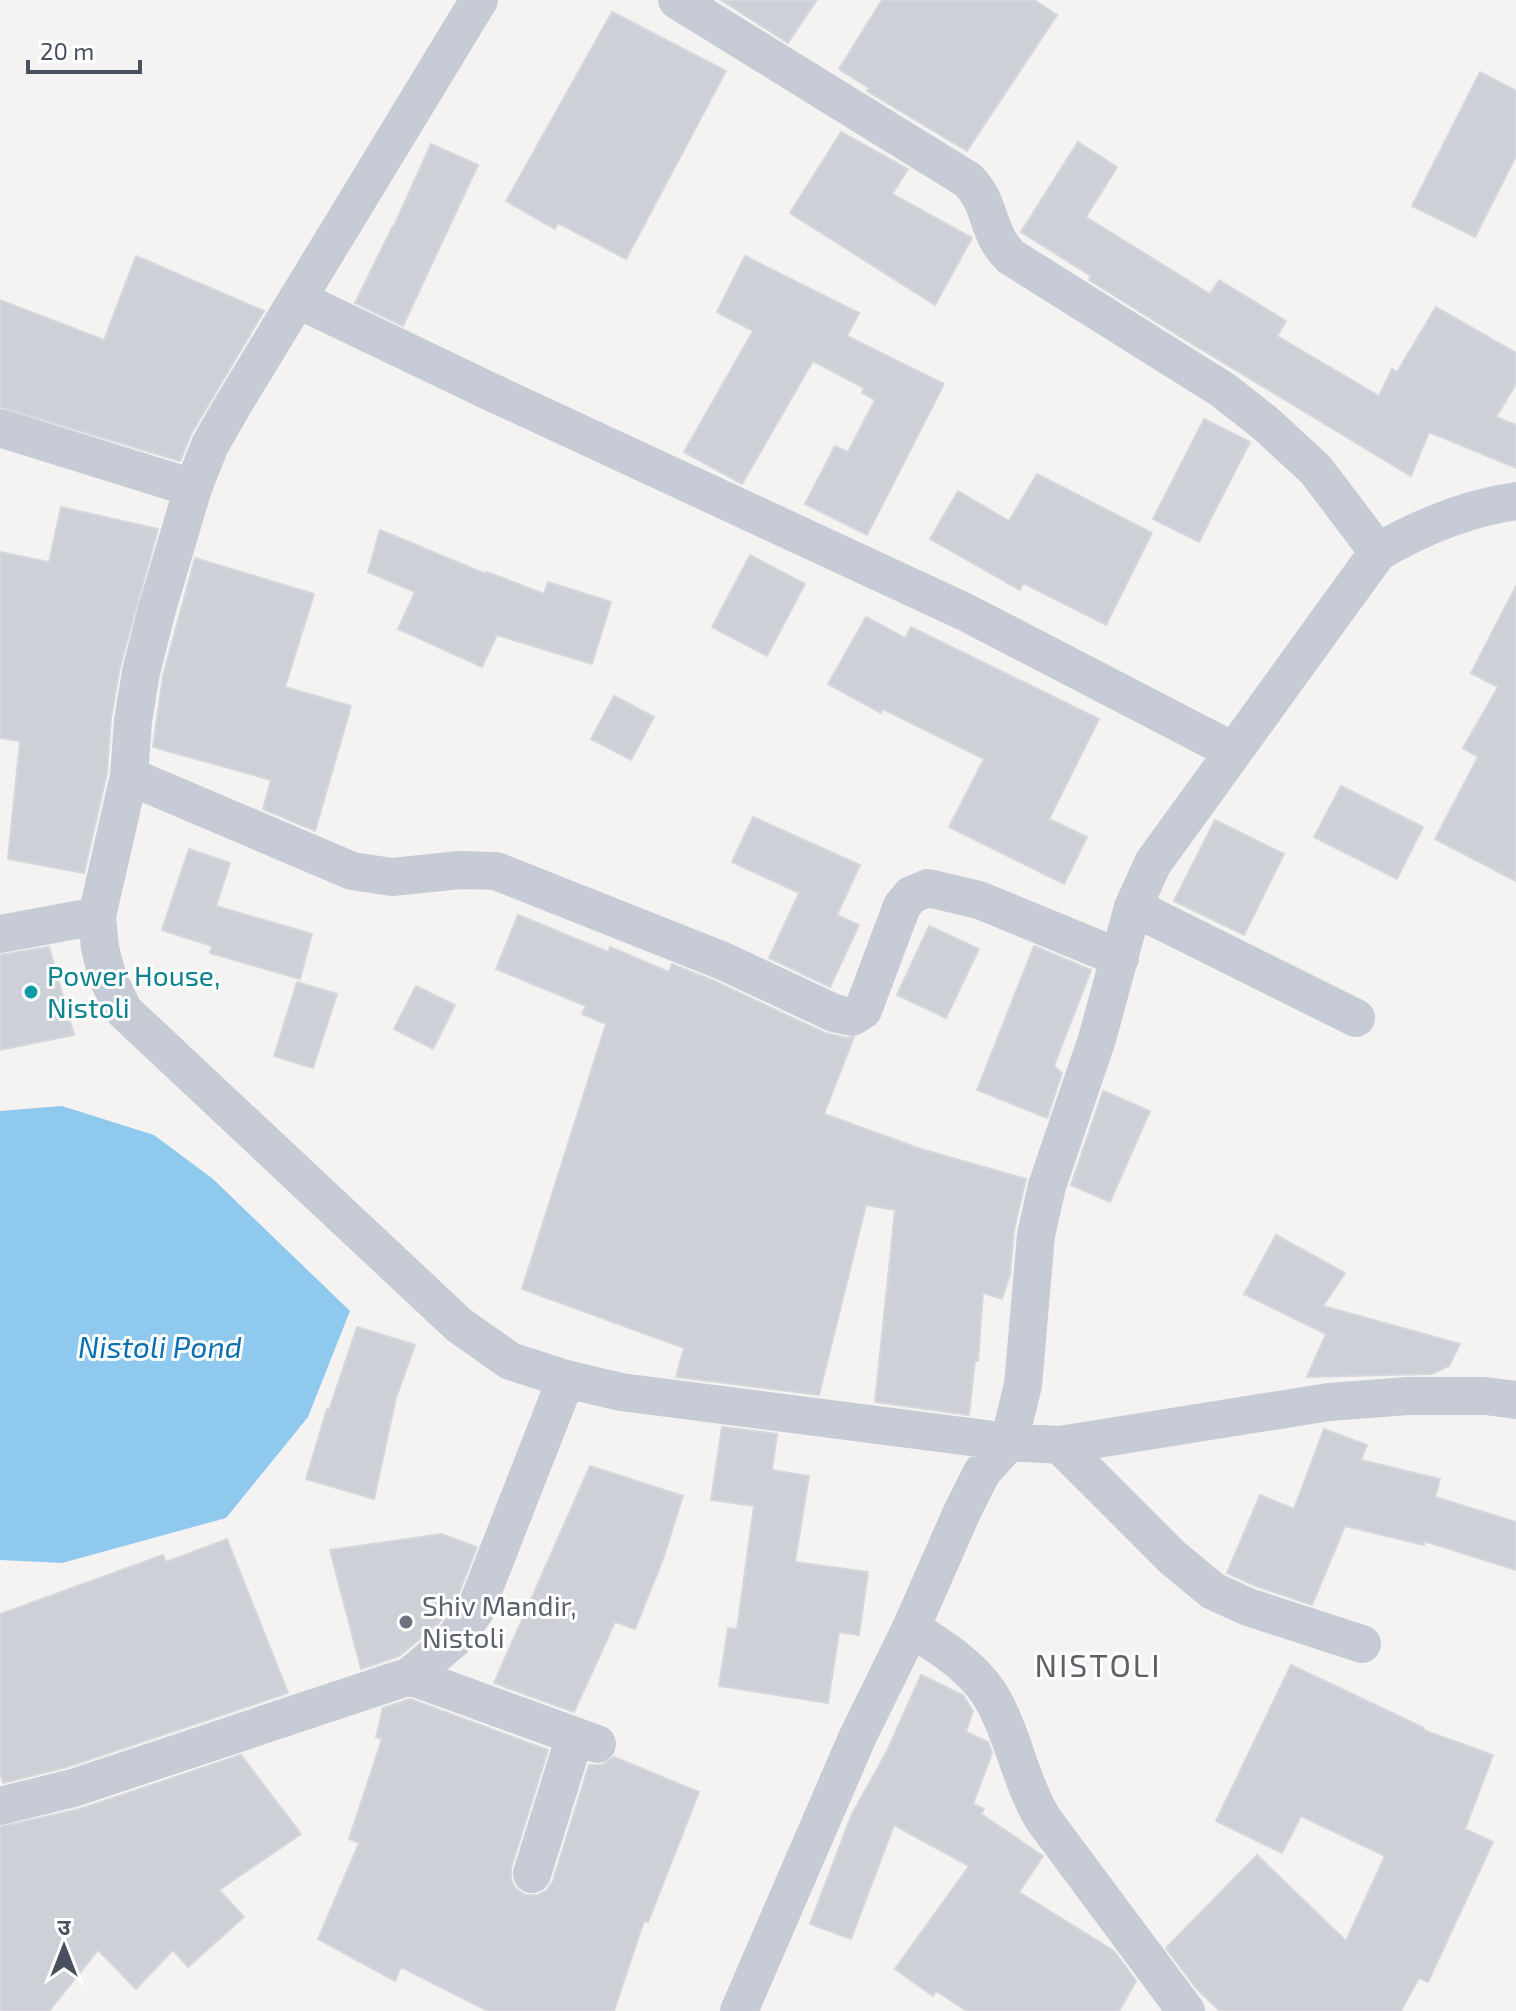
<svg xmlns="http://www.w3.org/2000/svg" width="1516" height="2011" font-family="'Exo 2','Noto Sans Devanagari',sans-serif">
<rect width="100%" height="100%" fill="#f4f3f2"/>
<path fill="#8fc9ee" d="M 62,1106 L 154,1135 L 213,1179 L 350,1311 L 308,1417 L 226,1518 L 62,1563 L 0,1560 L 0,1111 Z"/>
<path fill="#ced0d7" stroke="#d6d7dd" stroke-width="2" d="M 721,0 L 817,0 L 788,43 Z
M 882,0 L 1034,0 L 1057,15 L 967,151 L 867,91 L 869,88 L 839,69 Z
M 612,12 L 726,71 L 626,259 L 558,223 L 555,229 L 506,201 Z
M 1480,72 L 1516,91 L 1516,156 L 1475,237 L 1412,206 Z
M 841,132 L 908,169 L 892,194 L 972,238 L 935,305 L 790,213 Z
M 1078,142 L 1117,167 L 1086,217 L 1210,294 L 1219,280 L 1286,321 L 1277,336 L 1379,396 L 1392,369 L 1397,372 L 1436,307 L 1516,353 L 1516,384 L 1496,417 L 1516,425 L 1516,468 L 1429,432 L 1411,476 L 1166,328 L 1089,280 L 1091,276 L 1021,232 Z
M 431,144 L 478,165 L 403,326 L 355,303 L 393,226 L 394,226 Z
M 136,256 L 264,311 L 191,434 L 180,461 L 0,407 L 0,300 L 104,340 Z
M 745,256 L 859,313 L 847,336 L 944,384 L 867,535 L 805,504 L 835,446 L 848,452 L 875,400 L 862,393 L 864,388 L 813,361 L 742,484 L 684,452 L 753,331 L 717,312 Z
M 1204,419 L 1250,442 L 1199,542 L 1153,519 Z
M 1037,474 L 1152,533 L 1106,625 L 1023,583 L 1020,590 L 930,539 L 958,491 L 1009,521 Z
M 61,507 L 158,529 L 120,667 L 111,718 L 107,773 L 84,873 L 8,859 L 20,741 L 0,738 L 0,552 L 49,562 Z
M 380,530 L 486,574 L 487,572 L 544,594 L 548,582 L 611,602 L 592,664 L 497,635 L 482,667 L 398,629 L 415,592 L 368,572 Z
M 750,555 L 805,584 L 767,656 L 712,627 Z
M 195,558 L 314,594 L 285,687 L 351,706 L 315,831 L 263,809 L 271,780 L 153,747 L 163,676 Z
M 1516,586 L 1516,881 L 1435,839 L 1478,757 L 1463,748 L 1498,687 L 1471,673 Z
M 866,617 L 905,638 L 911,627 L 1099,719 L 1049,819 L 1087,837 L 1064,884 L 949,827 L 984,759 L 883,709 L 881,713 L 828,684 Z
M 614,696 L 654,717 L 631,760 L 591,739 Z
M 1341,786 L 1423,827 L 1397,879 L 1314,837 Z
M 753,817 L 860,865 L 837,915 L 859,925 L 830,987 L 769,958 L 799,893 L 732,862 Z
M 1215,820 L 1284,854 L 1244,935 L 1174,901 Z
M 189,849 L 230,863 L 216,906 L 312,934 L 300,979 L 210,953 L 212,946 L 162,930 Z
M 518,915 L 608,952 L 610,947 L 669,972 L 672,964 L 714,981 L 825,1033 L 847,1038 L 854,1037 L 824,1114 L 921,1149 L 1026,1179 L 1014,1230 L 1010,1275 L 1002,1299 L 983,1293 L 978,1361 L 975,1361 L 969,1415 L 875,1402 L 895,1210 L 866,1205 L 819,1395 L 676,1377 L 684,1348 L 522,1289 L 606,1024 L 582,1014 L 586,1006 L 496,969 Z
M 929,926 L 979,949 L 946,1018 L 897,995 Z
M 1034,946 L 1091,970 L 1054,1066 L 1062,1073 L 1047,1118 L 977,1090 Z
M 49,947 L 74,1035 L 0,1050 L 0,955 Z
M 297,982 L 337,994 L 313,1068 L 274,1056 Z
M 416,986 L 455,1005 L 433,1049 L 394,1029 Z
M 1103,1091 L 1150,1111 L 1110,1202 L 1071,1185 Z
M 1276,1235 L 1345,1273 L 1323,1306 L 1460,1344 L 1449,1366 L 1431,1374 L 1307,1377 L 1326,1334 L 1244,1294 Z
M 357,1327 L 415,1345 L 396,1398 L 374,1499 L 306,1479 L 327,1409 L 329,1410 Z
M 722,1427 L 777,1434 L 772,1470 L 809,1476 L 795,1562 L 868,1572 L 859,1635 L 839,1632 L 828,1703 L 719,1686 L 728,1628 L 737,1629 L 754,1506 L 711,1500 Z
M 1324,1429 L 1367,1445 L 1361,1460 L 1440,1479 L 1435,1497 L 1516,1522 L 1516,1570 L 1424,1541 L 1424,1545 L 1345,1526 L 1312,1605 L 1256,1586 L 1227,1573 L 1260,1495 L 1294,1509 Z
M 590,1466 L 683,1496 L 663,1559 L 635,1629 L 615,1622 L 574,1712 L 494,1683 Z
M 441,1534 L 477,1547 L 456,1600 L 438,1624 L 399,1656 L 361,1669 L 330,1550 Z
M 227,1539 L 288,1693 L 67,1767 L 3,1783 L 0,1773 L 0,1614 L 163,1555 L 166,1562 Z
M 1291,1665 L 1424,1728 L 1423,1730 L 1493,1755 L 1465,1829 L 1493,1842 L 1428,1982 L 1419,1978 L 1401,2011 L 1220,2011 L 1197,1989 L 1166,1948 L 1257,1855 L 1346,1941 L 1385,1856 L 1301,1816 L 1282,1853 L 1216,1821 Z
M 921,1675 L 963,1695 L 973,1711 L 966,1732 L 988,1742 L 992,1753 L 973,1804 L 984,1809 L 981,1814 L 1043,1856 L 1019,1892 L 1114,1951 L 1136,1981 L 1119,2011 L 967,2011 L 936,1991 L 933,1996 L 895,1969 L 969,1866 L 894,1825 L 851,1939 L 810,1924 L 852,1814 L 887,1751 Z
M 410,1699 L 548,1750 L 511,1868 L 511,1880 L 515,1888 L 525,1895 L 538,1895 L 546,1891 L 553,1881 L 589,1765 L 602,1765 L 614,1757 L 699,1792 L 648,1922 L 644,1921 L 614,2011 L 488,2011 L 401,1967 L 395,1981 L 318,1939 L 359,1843 L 349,1839 L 382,1739 L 376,1737 L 383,1708 Z
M 241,1755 L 301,1834 L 219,1890 L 244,1917 L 188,1967 L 173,1950 L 136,1989 L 98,1950 L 49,2011 L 0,2011 L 0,1827 L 80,1809 Z"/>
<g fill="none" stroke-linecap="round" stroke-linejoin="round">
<path stroke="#c6cbd6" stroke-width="38" d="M 479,0 L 233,405 L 210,445 L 193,488 L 157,609 L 141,672 L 133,721 L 129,776 L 97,916 L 100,948 L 108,979 L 124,1011 L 459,1325 L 510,1361 L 566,1379 L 621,1392 L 1009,1442 L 1060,1445 L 1329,1402 L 1408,1396 L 1485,1396 L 1516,1400
M 677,0 L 968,180 C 993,205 985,232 1011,257 L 1223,390 L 1265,423 L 1316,470 L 1378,552
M 297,299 L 491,392 L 965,612 L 1233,751
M 0,428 L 193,488
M 129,776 L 352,871 L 392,877 L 460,870 L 496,871 L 723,961 L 834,1013 L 852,1017 L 863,1010 L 902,906 L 911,895 L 928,888 L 979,900 L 1120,958
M 1133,907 L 1356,1018
M 0,934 L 97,916
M 1060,1445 L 1173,1558 L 1213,1591 L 1248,1607 L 1362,1644
M 911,1628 C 939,1646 969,1664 988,1692 C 1012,1728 1019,1779 1043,1819 L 1186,2011
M 410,1676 L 597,1744
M 0,1806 L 73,1788 L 410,1676 L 454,1639 L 475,1611 L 566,1379
M 532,1874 L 575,1736
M 739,2011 L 858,1736 L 911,1628 L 962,1512 L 982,1472 L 1009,1442 L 1023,1385 L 1036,1235 L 1047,1186 L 1097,1039 L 1133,907 L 1153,863 L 1378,552 C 1421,527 1467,508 1516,501"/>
</g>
<circle fill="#0f9aa8" stroke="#fff" stroke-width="3" cx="31" cy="992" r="8"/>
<circle fill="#6b7280" stroke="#fff" stroke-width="3" cx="406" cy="1622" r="8"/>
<g text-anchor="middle" stroke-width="6" stroke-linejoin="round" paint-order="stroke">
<g font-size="28" fill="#0d838f" stroke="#fff" text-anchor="start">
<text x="47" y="986">Power House,<tspan x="47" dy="32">Nistoli</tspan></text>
</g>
<g font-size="28" fill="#5b616d" stroke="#fff" text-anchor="start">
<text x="422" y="1616">Shiv Mandir,<tspan x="422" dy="32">Nistoli</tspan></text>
</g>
<g font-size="30" font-style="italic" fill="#0b70b2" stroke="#fff">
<text x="160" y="1358">Nistoli Pond</text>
</g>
<g font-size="32" letter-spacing="2" fill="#5e6167" stroke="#fff">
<text x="1098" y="1677">NISTOLI</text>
</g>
</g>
<g transform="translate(64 1947)" stroke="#ffffff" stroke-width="6" paint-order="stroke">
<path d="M0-6L14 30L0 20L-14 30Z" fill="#495160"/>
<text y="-12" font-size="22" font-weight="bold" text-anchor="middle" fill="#495160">उ</text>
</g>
<path d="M28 60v12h112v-12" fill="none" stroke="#495160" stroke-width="4"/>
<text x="40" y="60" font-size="24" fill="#495160" stroke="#ffffff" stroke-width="6" paint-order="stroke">20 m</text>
</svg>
